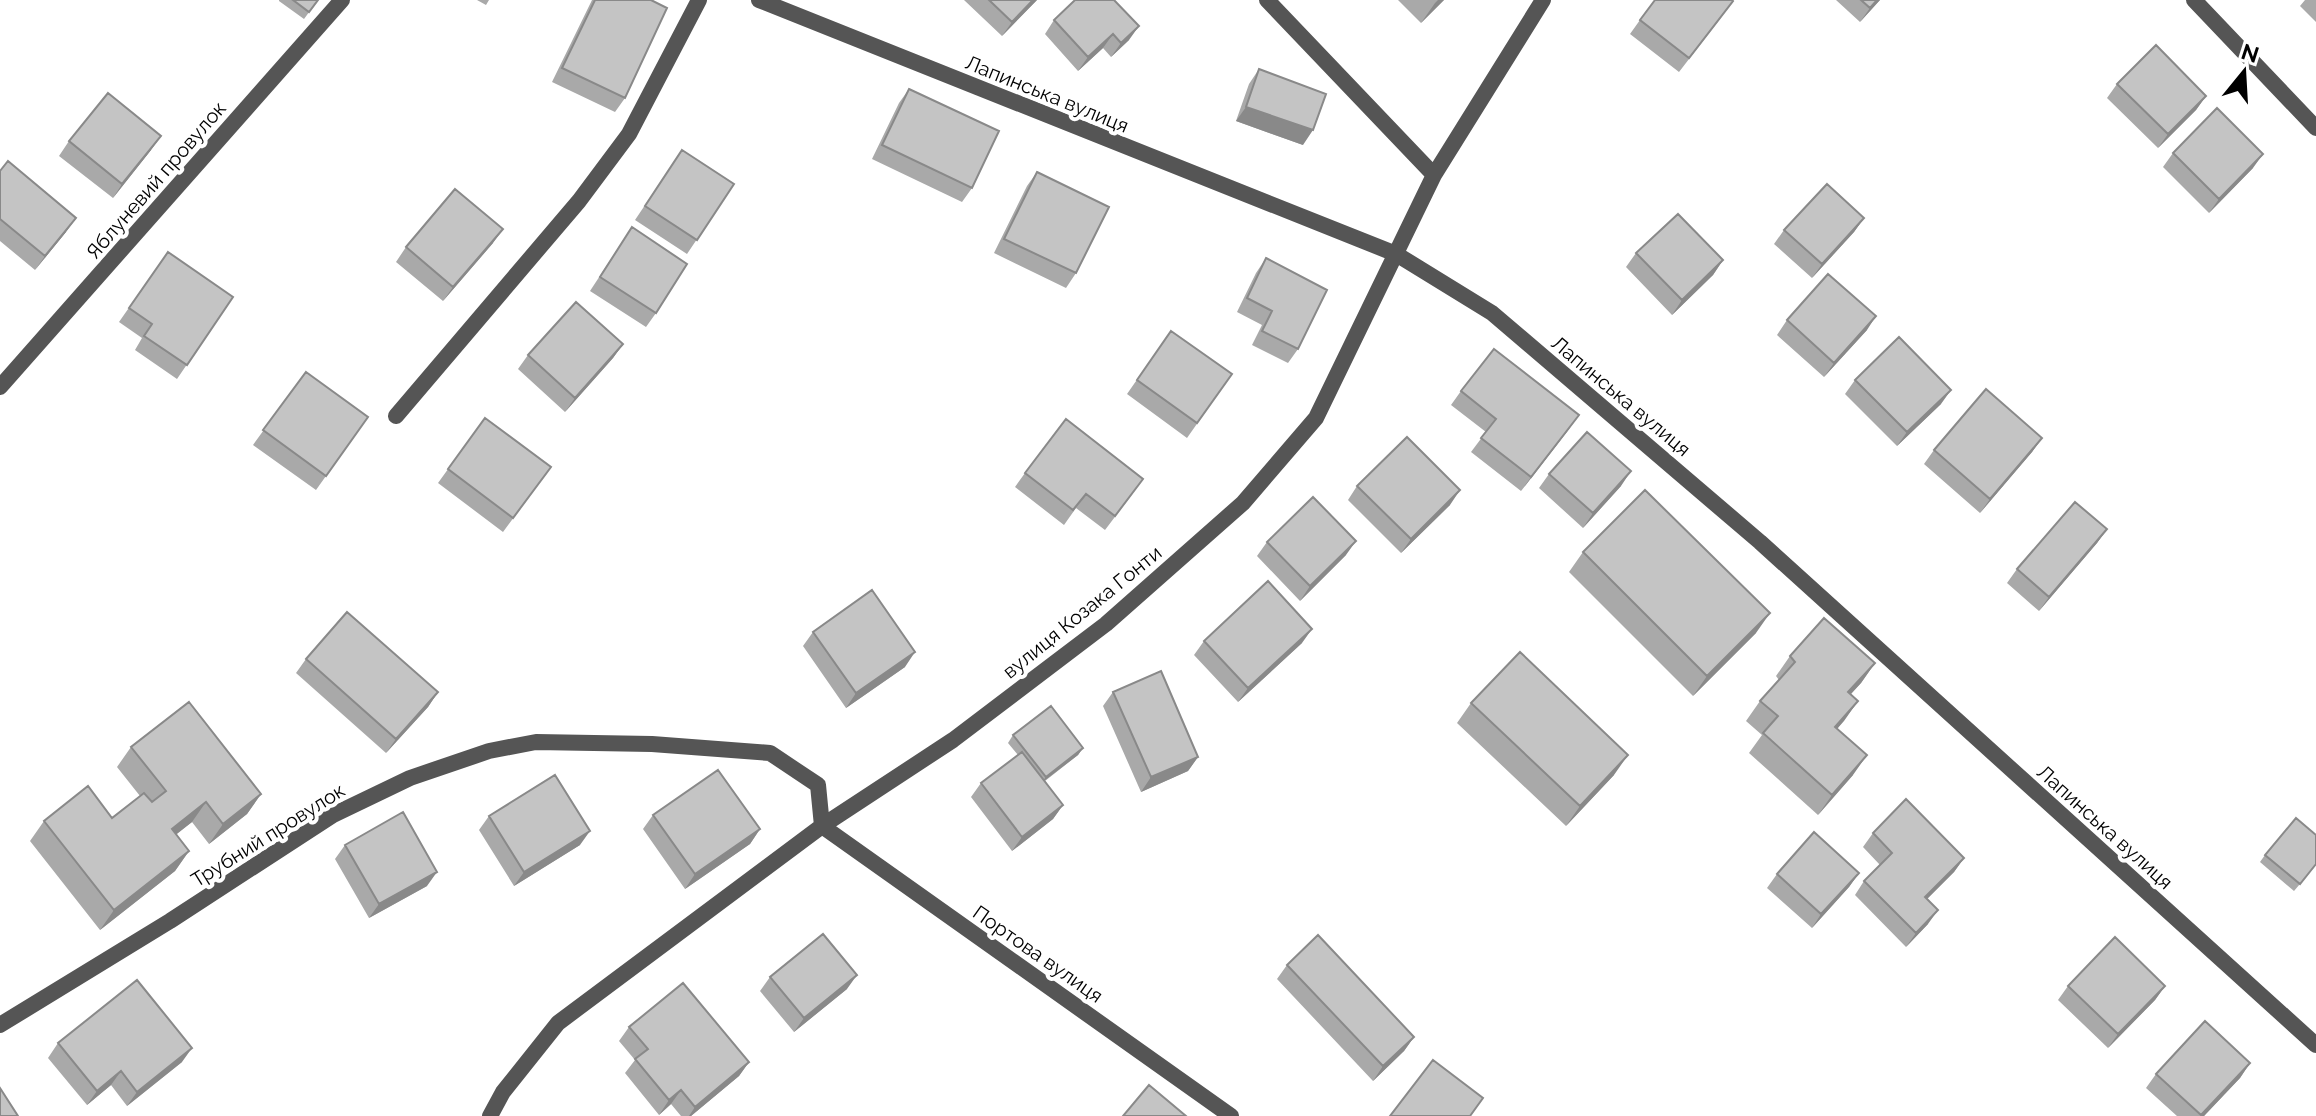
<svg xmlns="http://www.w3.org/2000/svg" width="2316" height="1116" font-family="Raleway,sans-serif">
<rect width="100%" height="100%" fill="#fff"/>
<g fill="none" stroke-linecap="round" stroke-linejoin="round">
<path stroke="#555" stroke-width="16" d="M 759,0 L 1396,254 L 1492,313 L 1760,542 L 2316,1045
M 1267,0 L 1434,175
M 2194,0 L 2316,128
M 0,387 L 342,0
M 396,416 L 579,201 L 629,134 L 699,0
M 0,1025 L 170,921 L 333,815 L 410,778 L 489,751 L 536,742 L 652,744 L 770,753 L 818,785 L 822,826 L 1231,1116
M 490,1116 L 503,1092 L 558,1023 L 822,826 L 953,740 L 1106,624 L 1243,503 L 1316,418 L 1434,175 L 1543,0"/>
</g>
<path fill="#a9a9a9" d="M 279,0 L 318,0 L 304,19 L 279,1 Z
M 477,0 L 489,0 L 486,5 Z
M 592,0 L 651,0 L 625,98 L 615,112 L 552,82 Z
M 964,0 L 1037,0 L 1002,36 Z
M 1075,0 L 1129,40 L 1111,57 L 1103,48 L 1078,71 L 1045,34 L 1054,20 Z
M 1398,0 L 1444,0 L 1421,23 Z
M 1836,0 L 1880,0 L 1860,22 Z
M 2305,0 L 2316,0 L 2316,22 L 2300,6 Z
M 1723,15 L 1679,72 L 1630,34 L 1640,20 Z
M 1259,69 L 1303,145 L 1236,121 L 1249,84 Z
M 2117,84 L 2206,96 L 2196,110 L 2158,148 L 2107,98 Z
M 909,89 L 972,188 L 962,202 L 872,159 L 899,103 Z
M 69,141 L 151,150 L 113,198 L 59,156 Z
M 682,150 L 734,184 L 687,254 L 635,220 Z
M 2173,153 L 2253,168 L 2209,213 L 2163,167 Z
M 0,171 L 66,232 L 35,270 L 0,241 Z
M 1037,172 L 1076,273 L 1066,288 L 994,253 L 1027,186 Z
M 1864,218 L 1854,232 L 1812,278 L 1774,244 L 1784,230 Z
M 632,227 L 656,313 L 646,327 L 590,291 Z
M 493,243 L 443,301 L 396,262 L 406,247 Z
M 168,252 L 233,297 L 177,379 L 135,350 L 142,338 L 119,322 Z
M 1636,253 L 1723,260 L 1713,275 L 1672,315 L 1626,267 Z
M 1266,258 L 1298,349 L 1288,363 L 1252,345 L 1262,325 L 1237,312 L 1256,273 Z
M 1787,320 L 1867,330 L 1824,377 L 1777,335 Z
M 1171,331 L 1232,374 L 1187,438 L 1127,394 Z
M 623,344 L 613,358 L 565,412 L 518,369 L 528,355 Z
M 306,372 L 368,417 L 316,490 L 253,445 Z
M 1855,380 L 1941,404 L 1897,446 L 1845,394 Z
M 1461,391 L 1569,429 L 1521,491 L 1471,452 L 1486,432 L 1451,405 Z
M 485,418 L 551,467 L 503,532 L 438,483 Z
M 2042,438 L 2032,452 L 1980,513 L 1924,464 L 1934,450 Z
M 1025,473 L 1133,493 L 1105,530 L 1076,508 L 1064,525 L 1015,487 Z
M 1549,474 L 1621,486 L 1583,528 L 1539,488 Z
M 1357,486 L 1450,505 L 1401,553 L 1348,500 Z
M 2107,529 L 2097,543 L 2039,611 L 2007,583 L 2017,569 Z
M 1267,542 L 1346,555 L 1300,601 L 1257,556 Z
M 1583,552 L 1756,633 L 1693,696 L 1569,572 Z
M 813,632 L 905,667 L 846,708 L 803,646 Z
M 1204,641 L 1302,643 L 1238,702 L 1194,655 Z
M 1790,656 L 1875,663 L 1861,683 L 1851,694 L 1858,701 L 1837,729 L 1853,775 L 1818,815 L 1749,753 L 1762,735 L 1746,721 L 1760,701 L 1779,680 L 1776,676 Z
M 306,659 L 438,692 L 428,707 L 386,753 L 296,673 Z
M 1113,692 L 1198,757 L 1188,771 L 1141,792 L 1103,706 Z
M 1471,703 L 1614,775 L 1566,826 L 1457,723 Z
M 1013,735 L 1083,748 L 1078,755 L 1045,781 L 1063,805 L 1053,819 L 1012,851 L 971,797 L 981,783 L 1018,755 L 1008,743 Z
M 131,747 L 261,794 L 247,814 L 209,844 L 192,822 L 176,834 L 189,851 L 175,871 L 100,930 L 30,841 L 44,821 L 112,818 L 140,796 L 117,767 Z
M 653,815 L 760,829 L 750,844 L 685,889 L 643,829 Z
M 489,816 L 580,845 L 514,886 L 479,830 Z
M 1873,833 L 1964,858 L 1954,872 L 1927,899 L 1928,924 L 1906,947 L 1855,895 L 1864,881 L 1880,865 L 1863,847 Z
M 345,845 L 427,886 L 369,918 L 335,859 Z
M 2265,855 L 2316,865 L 2294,891 L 2260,862 Z
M 1859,873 L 1849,887 L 1812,928 L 1767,888 L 1777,874 Z
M 1287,965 L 1414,1037 L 1404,1051 L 1373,1081 L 1277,979 Z
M 770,977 L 847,989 L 794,1032 L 760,991 Z
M 2068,986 L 2165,986 L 2155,1000 L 2108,1048 L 2058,1000 Z
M 629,1027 L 749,1062 L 739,1076 L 691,1116 L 681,1116 L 671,1104 L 659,1115 L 625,1073 L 635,1060 L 619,1041 Z
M 58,1043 L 182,1062 L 127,1106 L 111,1085 L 87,1105 L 48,1058 Z
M 2250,1063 L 2240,1078 L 2204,1116 L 2177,1116 L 2146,1088 L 2156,1074 Z"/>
<path fill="#898989" d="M 1033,0 L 1037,0 L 1002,36 L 1012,22 Z
M 1438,0 L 1444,0 L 1421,23 L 1435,3 Z
M 1877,0 L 1880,0 L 1860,22 L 1870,8 Z
M 1139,26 L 1129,40 L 1111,57 L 1121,43 Z
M 1113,34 L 1103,48 L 1078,71 L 1088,57 Z
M 2206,96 L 2196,110 L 2158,148 L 2168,134 Z
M 1246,107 L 1313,130 L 1303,145 L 1236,121 Z
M 161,136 L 151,150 L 113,198 L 122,184 Z
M 2263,154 L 2253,168 L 2209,213 L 2219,199 Z
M 76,218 L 66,232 L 35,270 L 45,256 Z
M 1864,218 L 1854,232 L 1812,278 L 1822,264 Z
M 503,229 L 493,243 L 443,301 L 453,287 Z
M 1723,260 L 1713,275 L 1672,315 L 1682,300 Z
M 1876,316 L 1867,330 L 1824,377 L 1834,363 Z
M 623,344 L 613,358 L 565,412 L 575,398 Z
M 1951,390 L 1941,404 L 1897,446 L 1907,432 Z
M 1579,415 L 1569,429 L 1521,491 L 1531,477 Z
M 2042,438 L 2032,452 L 1980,513 L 1990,499 Z
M 1631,471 L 1621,486 L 1583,528 L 1593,513 Z
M 1460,490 L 1450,505 L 1401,553 L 1411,539 Z
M 2107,529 L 2097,543 L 2039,611 L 2049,597 Z
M 1356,541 L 1346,555 L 1300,601 L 1310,586 Z
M 1770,613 L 1756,633 L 1693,696 L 1707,676 Z
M 1312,629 L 1302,643 L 1238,702 L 1248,688 Z
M 915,652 L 905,667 L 846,708 L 856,693 Z
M 1875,663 L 1861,683 L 1834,712 L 1848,692 Z
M 438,692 L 428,707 L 386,753 L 396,739 Z
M 1858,701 L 1844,721 L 1821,747 L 1835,727 Z
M 1083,748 L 1078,755 L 1040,784 L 1046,777 Z
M 1628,755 L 1614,775 L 1566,826 L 1580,806 Z
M 1867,755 L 1853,775 L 1818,815 L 1832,795 Z
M 1198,757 L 1188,771 L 1141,792 L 1151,777 Z
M 261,794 L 247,814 L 209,844 L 223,824 Z
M 206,802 L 192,822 L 158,849 L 172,829 Z
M 1063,805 L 1053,819 L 1012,851 L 1022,837 Z
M 760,829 L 750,844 L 685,889 L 695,874 Z
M 590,831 L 580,845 L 514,886 L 524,872 Z
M 189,851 L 175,871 L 100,930 L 114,910 Z
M 1964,858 L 1954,872 L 1915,911 L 1925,897 Z
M 437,872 L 427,886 L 369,918 L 379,904 Z
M 1859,873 L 1849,887 L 1812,928 L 1821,914 Z
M 1938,910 L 1928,924 L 1906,947 L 1916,933 Z
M 857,975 L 847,989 L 794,1032 L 804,1018 Z
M 2165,986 L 2155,1000 L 2108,1048 L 2118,1034 Z
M 1414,1037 L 1404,1051 L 1373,1081 L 1383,1066 Z
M 192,1048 L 182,1062 L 127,1106 L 137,1092 Z
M 749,1062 L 739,1076 L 691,1116 L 689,1116 L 695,1107 Z
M 2250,1063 L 2240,1078 L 2204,1116 L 2201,1116 Z
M 121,1071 L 111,1085 L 87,1105 L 97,1091 Z
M 681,1090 L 671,1104 L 659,1115 L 669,1100 Z"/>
<path fill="#c4c4c4" stroke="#898989" stroke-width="2" d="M 293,0 L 318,0 L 309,12 Z
M 595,0 L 651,0 L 667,8 L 625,98 L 562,68 Z
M 989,0 L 1033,0 L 1012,22 Z
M 1075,0 L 1114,0 L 1139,26 L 1121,43 L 1113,34 L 1088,57 L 1054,20 Z
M 1655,0 L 1732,0 L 1733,1 L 1689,58 L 1640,20 Z
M 1861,0 L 1877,0 L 1870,8 Z
M 2156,45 L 2206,96 L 2168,134 L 2117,84 Z
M 1259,69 L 1326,94 L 1313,130 L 1246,107 Z
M 909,89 L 999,131 L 972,188 L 882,145 Z
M 108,93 L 161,136 L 122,184 L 69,141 Z
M 2217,108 L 2263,154 L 2219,199 L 2173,153 Z
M 682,150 L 734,184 L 697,240 L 645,206 Z
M 8,161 L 76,218 L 45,256 L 0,219 L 0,171 Z
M 1037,172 L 1109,207 L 1076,273 L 1004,239 Z
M 1827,184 L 1864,218 L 1822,264 L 1784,230 Z
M 455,189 L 503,229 L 453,287 L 406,247 Z
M 1678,214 L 1723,260 L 1682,300 L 1636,253 Z
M 632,227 L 687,264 L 656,313 L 600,277 Z
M 168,252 L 233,297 L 187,365 L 144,336 L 152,324 L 129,308 Z
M 1266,258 L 1327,290 L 1298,349 L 1262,331 L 1272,311 L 1247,298 Z
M 1828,274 L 1876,316 L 1834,363 L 1787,320 Z
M 576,302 L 623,344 L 575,398 L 528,355 Z
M 1171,331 L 1232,374 L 1197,423 L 1137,380 Z
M 1899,337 L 1951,390 L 1907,432 L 1855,380 Z
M 1494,349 L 1579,415 L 1531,477 L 1481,438 L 1496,419 L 1461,391 Z
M 306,372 L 368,417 L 326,476 L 263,430 Z
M 1986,389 L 2042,438 L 1990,499 L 1934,450 Z
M 485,418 L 551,467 L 513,518 L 448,469 Z
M 1066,419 L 1143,479 L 1115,516 L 1086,494 L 1073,510 L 1025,473 Z
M 1587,432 L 1631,471 L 1593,513 L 1549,474 Z
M 1407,437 L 1460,490 L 1411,539 L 1357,486 Z
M 1645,490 L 1770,613 L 1707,676 L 1583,552 Z
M 1313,497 L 1356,541 L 1310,586 L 1267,542 Z
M 2075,502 L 2107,529 L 2049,597 L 2017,569 Z
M 1268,581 L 1312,629 L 1248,688 L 1204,641 Z
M 872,590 L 915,652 L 856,693 L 813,632 Z
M 347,612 L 438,692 L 396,739 L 306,659 Z
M 1824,618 L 1875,663 L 1848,692 L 1858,701 L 1835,727 L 1867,755 L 1832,795 L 1763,733 L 1778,716 L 1760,701 L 1795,662 L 1790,656 Z
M 1520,652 L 1628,755 L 1580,806 L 1471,703 Z
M 1161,671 L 1198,757 L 1151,777 L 1113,692 Z
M 189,702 L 261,794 L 223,824 L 206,802 L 172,829 L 189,851 L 114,910 L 44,821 L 88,786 L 112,818 L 144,793 L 152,802 L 166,791 L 131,747 Z
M 1051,706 L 1083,748 L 1046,777 L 1013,735 Z
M 1022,752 L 1063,805 L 1022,837 L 981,783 Z
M 718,770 L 760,829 L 695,874 L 653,815 Z
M 555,775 L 590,831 L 524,872 L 489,816 Z
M 1906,799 L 1964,858 L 1925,897 L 1938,910 L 1916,933 L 1864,881 L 1892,853 L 1873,833 Z
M 403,812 L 437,872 L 379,904 L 345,845 Z
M 2296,818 L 2316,835 L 2316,864 L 2300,884 L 2265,855 Z
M 1814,832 L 1859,873 L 1821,914 L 1777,874 Z
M 823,934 L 857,975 L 804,1018 L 770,977 Z
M 1318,935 L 1414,1037 L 1383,1066 L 1287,965 Z
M 2115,937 L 2165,986 L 2118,1034 L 2068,986 Z
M 137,980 L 192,1048 L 137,1092 L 121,1071 L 97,1091 L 58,1043 Z
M 683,983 L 749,1062 L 695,1107 L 681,1090 L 669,1100 L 635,1059 L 648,1049 L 629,1027 Z
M 2205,1021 L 2250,1063 L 2201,1115 L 2156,1074 Z
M 1433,1060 L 1483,1098 L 1470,1116 L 1390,1116 Z
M 1149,1085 L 1186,1116 L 1123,1116 Z
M 0,1088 L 18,1116 L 0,1116 Z"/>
<g text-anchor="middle" stroke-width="8" stroke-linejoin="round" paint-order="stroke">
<g font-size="20" fill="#000" stroke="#fff">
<text transform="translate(1047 94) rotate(22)" y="7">Лапинська вулиця</text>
<text transform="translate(156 180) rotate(-49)" y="7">Яблуневий провулок</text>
<text transform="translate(1621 396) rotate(40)" y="7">Лапинська вулиця</text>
<text transform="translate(1082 612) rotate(-39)" y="7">вулиця Козака Гонти</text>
<text transform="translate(2105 827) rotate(42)" y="7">Лапинська вулиця</text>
<text transform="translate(268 835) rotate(-32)" y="7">Трубний провулок</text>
<text transform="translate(1038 954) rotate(35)" y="7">Портова вулиця</text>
</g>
</g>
<g transform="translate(2244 72) rotate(18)" stroke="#ffffff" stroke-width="6" paint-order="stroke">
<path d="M0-6L14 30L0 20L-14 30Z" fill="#000000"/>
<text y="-12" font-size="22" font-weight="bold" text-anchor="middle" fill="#000000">N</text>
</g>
</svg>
